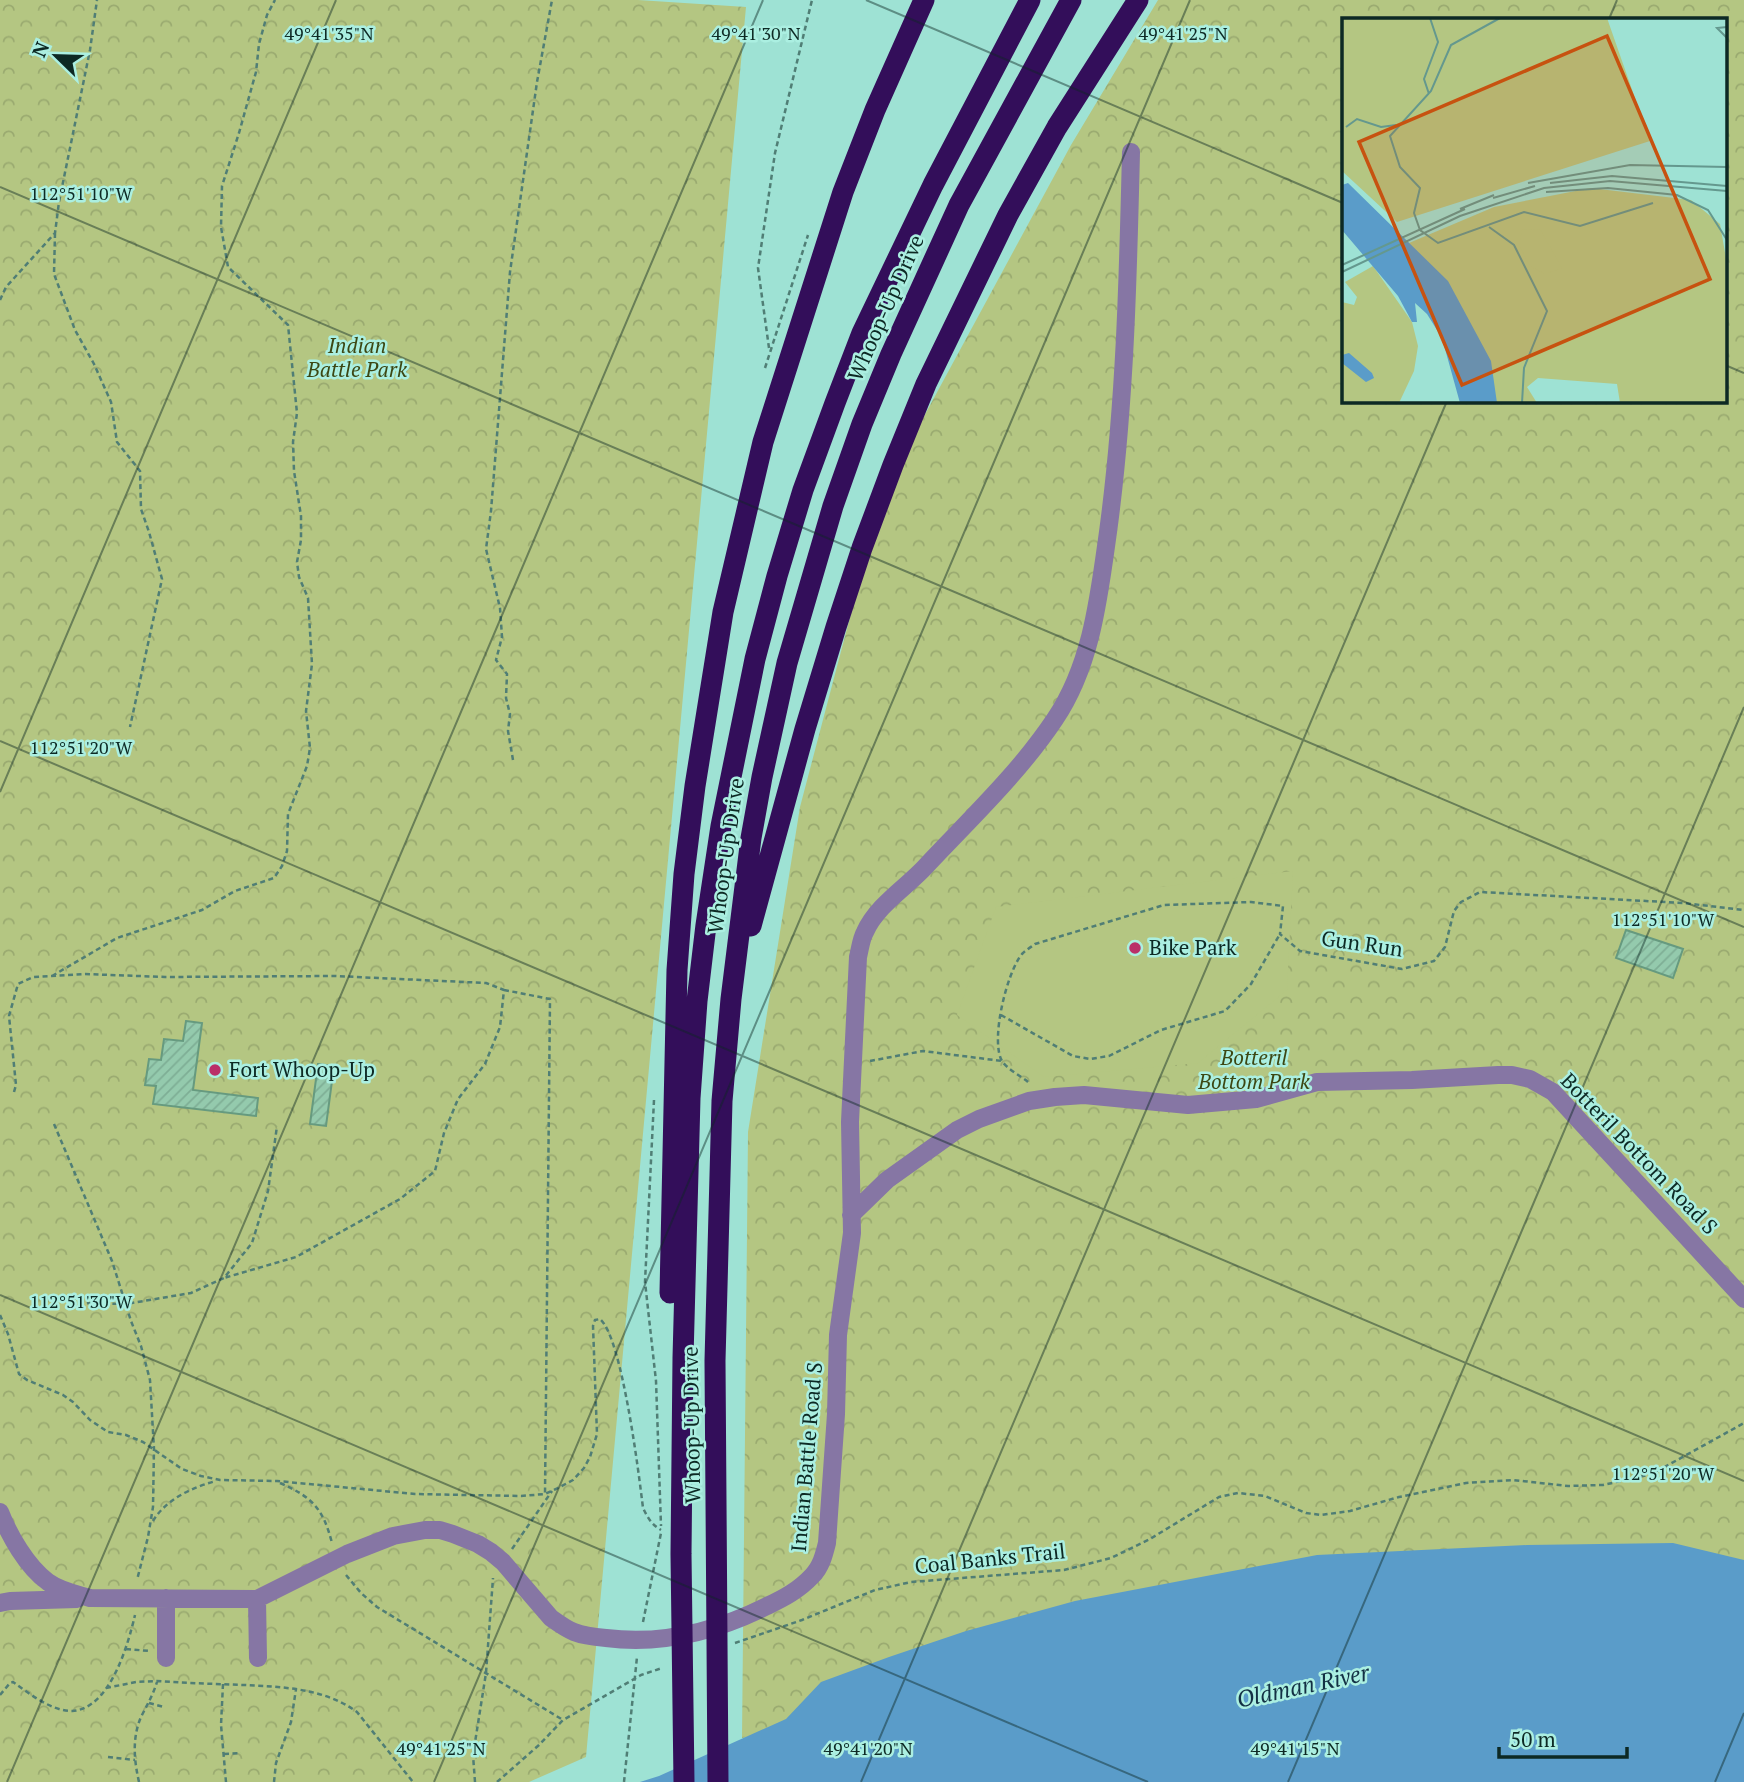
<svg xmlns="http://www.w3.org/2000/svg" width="1744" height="1782" font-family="'PT Serif',serif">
<defs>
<pattern id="forest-crowns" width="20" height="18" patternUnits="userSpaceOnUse" patternTransform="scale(1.75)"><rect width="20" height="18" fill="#b4c682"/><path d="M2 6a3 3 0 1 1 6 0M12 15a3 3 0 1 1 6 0" fill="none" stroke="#9aaa70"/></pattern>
<pattern id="building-hatch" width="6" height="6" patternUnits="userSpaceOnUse" patternTransform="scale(1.75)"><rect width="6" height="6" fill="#94caad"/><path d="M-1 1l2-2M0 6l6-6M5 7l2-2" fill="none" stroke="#7eae95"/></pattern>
</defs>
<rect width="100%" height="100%" fill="#9ee2d4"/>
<path fill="url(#forest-crowns)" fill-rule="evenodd" d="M 0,0 L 638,0 L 746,7 L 586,1757 L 529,1782 L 0,1782 Z
M 1158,0 L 1744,0 L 1744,1564 L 742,1738 L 748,1132 L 800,807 L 883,492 L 1071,145 ZM 1343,19 L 1725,19 L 1725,401 L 1343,401 Z"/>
<path fill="#b4c682" d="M 1293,871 L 1287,990 L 1198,1063 L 1044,1077 L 957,1015 L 996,907 Z"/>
<path fill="#5a9cc9" d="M 1673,1543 L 1744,1560 L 1744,1782 L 640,1782 L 659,1776 L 786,1719 L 821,1682 L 889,1657 L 966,1631 L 1075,1601 L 1317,1555 L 1527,1545 Z"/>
<path fill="url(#building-hatch)" stroke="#669a7f" stroke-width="2" d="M 1626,930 L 1683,949 L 1673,978 L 1616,958 Z
M 186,1021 L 202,1023 L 193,1090 L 258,1098 L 256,1116 L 153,1104 L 156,1086 L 145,1085 L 149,1059 L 161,1060 L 164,1039 L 183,1041 Z
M 318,1064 L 334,1066 L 326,1126 L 310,1124 Z"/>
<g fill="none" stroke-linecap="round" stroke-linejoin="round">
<path stroke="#507e75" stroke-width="2.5" stroke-dasharray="5 3.5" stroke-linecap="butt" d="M 55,233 L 54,274 L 75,330 L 94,364 L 111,402 L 117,442 L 140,471 L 141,509 L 149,532 L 162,579 L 130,727
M 0,300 L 6,287 L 55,233 L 59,202 L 90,50 L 97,0
M 769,348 L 758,268 L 775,153 L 812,0
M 765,368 L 808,235
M 513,760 L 508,731 L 510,714 L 506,698 L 507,674 L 496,660 L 502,637 L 500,608 L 486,549 L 491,511 L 510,272 L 537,82 L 552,0
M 52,976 L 117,938 L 202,910 L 235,891 L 274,878 L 282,866 L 287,851 L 288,814 L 307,766 L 310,748 L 306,711 L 312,664 L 308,598 L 299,577 L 297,562 L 301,540 L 301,516 L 294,471 L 293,442 L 297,413 L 288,325 L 228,267 L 221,227 L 222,186 L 239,133 L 256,72 L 259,44 L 267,15 L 275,0
M 504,990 L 550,999 L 545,1494
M 1001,1015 L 1073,1056 L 1090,1059 L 1109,1056 L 1161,1030 L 1225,1011 L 1251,984 L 1280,934
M 870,1061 L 923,1051 L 1002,1061
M 1028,1082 C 1021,1076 1007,1069 1002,1061 C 990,1040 1007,972 1022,954 C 1026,950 1031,947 1035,944 L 1164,905 L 1251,902 L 1283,906 L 1280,934 L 1300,951 L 1402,969 L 1434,961 L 1445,947 L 1454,911 L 1461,902 L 1480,892 L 1683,903 L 1744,910
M 14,1092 L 16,1085 L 9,1016 L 18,984 L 33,977 L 85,974 L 165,977 L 335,976 L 486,983 L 504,990 L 500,1027 L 485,1064 L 458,1099 L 444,1133 L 435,1171 L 400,1199 L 296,1257 L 224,1278
M 654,1100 L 645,1282 L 656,1381 L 661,1526
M 54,1124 L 112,1261 L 131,1321 L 141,1346 L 150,1380 L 154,1449 L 153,1507 L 148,1537 L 137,1580
M 70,1305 L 89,1303 L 126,1304 L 191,1293 L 224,1278 L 252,1243 L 268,1191 L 277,1126
M 0,1315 L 8,1334 L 19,1374 L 27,1380 L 63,1395 L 73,1402 L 90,1420 L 108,1432 L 126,1435 L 143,1442 L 182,1469 L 201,1476 L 220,1480 L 277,1481 L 415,1494 L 521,1496 L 545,1494 L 556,1489 L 573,1480 L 584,1468 L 590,1457 L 597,1434 L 593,1326 L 595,1320 L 600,1319 C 622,1337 639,1475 643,1508 C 648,1518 651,1524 661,1530
M 280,1483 C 312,1497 323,1508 332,1543
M 153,1521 C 166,1499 193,1487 216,1481
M 512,1549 L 552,1491
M 346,1575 L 361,1593 L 377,1607 L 563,1720
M 643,1622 L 661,1533
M 735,1643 L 802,1620 L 875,1590 L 911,1582 L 1064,1570 L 1111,1558 L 1150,1539 L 1219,1497 L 1238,1493 L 1265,1496 L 1306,1513 L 1321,1515 L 1350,1511 L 1399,1497 L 1466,1483 L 1513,1480 L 1568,1486 L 1603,1485 L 1652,1474 L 1744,1423
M 126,1649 L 150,1651
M 223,1684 L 221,1725 L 226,1782
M 106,1688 L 136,1682 L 157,1681 C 186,1683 215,1684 244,1685 C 283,1687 324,1688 357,1712 L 413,1782
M 0,1695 L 10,1683 L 13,1682 C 30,1694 51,1711 72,1711 C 110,1709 128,1645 135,1615
M 149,1703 L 164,1707
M 224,1754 L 241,1753
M 108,1757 L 135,1760
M 139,1782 C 134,1760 132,1738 141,1717 C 147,1705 153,1695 157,1682
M 274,1782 L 276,1763 L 291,1722 L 296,1689
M 475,1782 L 473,1755 L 486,1673 L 493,1578
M 497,1782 L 539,1745 L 563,1720 L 641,1675 L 662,1668
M 624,1782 L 637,1657"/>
<path stroke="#8676a4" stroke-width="18" d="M 851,1215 L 887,1180 L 957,1130 L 979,1119 L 1029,1101 L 1055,1097 L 1084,1095 L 1188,1105 L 1256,1099 L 1317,1082 L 1412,1080 L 1498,1075 L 1512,1075 L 1530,1079 L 1553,1092 L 1744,1299
M 0,1512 C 9,1535 27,1567 48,1582 C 60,1591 76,1594 90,1598 L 257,1599 L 347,1554 L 393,1536 L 425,1530 L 440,1530 L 453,1534 L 478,1544 L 491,1552 L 503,1562 L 551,1618 C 558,1623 566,1629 574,1632 C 584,1636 595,1637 606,1638 C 661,1645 717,1631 767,1606 C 784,1598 799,1590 812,1576 C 821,1567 824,1555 827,1543 L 836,1414 L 838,1335 L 852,1233 L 850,1122 L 858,957 C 860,949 861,939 865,932 C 877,905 907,887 926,866 C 970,819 1019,773 1055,719 C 1092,664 1099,596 1108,532 C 1125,406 1128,279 1131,152
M 166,1598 L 166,1658
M 257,1599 L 258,1658
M 0,1603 L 10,1601 L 77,1599"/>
<path stroke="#330e5a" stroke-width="21" d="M 751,926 L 805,729 L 836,627 L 862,548 L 893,465 L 926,384 L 1008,215 L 1057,127 L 1138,0
M 670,1293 L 677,970 L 684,874 L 695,786 L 723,612 L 763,442 L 843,192 L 875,110 L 924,0
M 684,1782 L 681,1554 L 683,1358 L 690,1098 L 697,1001 L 706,925 L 721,826 L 755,659 L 777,576 L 803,490 L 835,403 L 862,333 L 933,185 L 1030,0
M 718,1782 L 715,1361 L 722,1101 L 731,999 L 751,838 L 762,777 L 787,663 L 833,506 L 862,424 L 891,354 L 959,205 L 1071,0"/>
</g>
<path fill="none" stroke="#0d2924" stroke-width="2" stroke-opacity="0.45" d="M 866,0 L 1343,203M 1609,19 L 1617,0M 0,187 L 1744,927M 1725,365 L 1744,373M 0,741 L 1744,1481M 0,792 L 336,0M 0,1295 L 1148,1782M 7,1782 L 763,0M 434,1782 L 1190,0M 861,1782 L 1447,401M 1288,1782 L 1744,707M 1715,1782 L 1744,1713"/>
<g fill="#ba2f68" stroke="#abefe1" stroke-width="2.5">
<circle cx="1135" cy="948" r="7"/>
<circle cx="215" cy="1070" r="7"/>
</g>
<g text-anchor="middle" stroke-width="5" stroke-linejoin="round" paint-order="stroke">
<g font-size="21" fill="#0d2924" stroke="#abefe1">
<text transform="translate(886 308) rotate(-66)" y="7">Whoop-Up Drive</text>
<text transform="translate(726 856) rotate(-82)" y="7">Whoop-Up Drive</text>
<text transform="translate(1362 944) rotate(8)" y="7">Gun Run</text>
<text transform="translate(1639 1154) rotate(46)" y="7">Botteril Bottom Road S</text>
<text transform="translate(692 1425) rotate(-91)" y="7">Whoop-Up Drive</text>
<text transform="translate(807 1457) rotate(-85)" y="7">Indian Battle Road S</text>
<text transform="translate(990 1559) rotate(-6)" y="7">Coal Banks Trail</text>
</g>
<g font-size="21" font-style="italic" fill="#3c4713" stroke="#abefe1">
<text x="357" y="353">Indian<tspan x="357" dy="24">Battle Park</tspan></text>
<text x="1254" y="1065">Botteril<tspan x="1254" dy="24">Bottom Park</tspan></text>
</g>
<g font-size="21" fill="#0d2924" stroke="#abefe1" text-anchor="start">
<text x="1149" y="955">Bike Park</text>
<text x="229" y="1077">Fort Whoop-Up</text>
</g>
<g font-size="23" font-style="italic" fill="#133044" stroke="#abefe1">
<text transform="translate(1303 1686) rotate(-12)" y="8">Oldman River</text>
</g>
</g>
<g transform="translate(1342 18)">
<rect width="385" height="385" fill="#9ee2d4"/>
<path d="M 0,0 L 265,0 L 308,123 L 55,204 L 0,153 ZM 249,170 L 349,182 L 378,206 L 385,246 L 385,385 L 278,385 L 275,366 L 196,360 L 185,369 L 195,385 L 154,385 L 67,225 L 152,189 ZM 31,248 L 70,304 L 76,328 L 72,353 L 57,385 L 0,385 L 0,284 L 12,287 L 15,279 L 3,264 Z" fill="#b4c682"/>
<path d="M 198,211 L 220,250 L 203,256 L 188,248 L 177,227 L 180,212 Z" fill="#b4c682"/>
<path d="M 6,165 L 106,263 L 149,343 L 155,385 L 118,385 L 100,320 L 85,296 L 73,285 L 75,304 L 70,304 L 56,278 L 0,212 L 0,167 ZM 7,335 L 30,355 L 32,360 L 24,364 L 0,345 L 0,337 Z" fill="#5a9cc9"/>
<path fill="none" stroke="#64988e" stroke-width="2" d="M 158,0 L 109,27 L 89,73 L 48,118 L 58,149 L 78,170 L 72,195 L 78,212 L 96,225 L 182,194 L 238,208 L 311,185M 385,9 L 375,10 L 385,20M 87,76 L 82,61 L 96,24 L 88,0M 4,109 L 15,101 L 39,109 L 54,107M 186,165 L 288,147 L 385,149M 208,165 L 270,158 L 385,168M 204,174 L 266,170 L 335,177 L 366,192 L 385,222M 151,180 L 193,168M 118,191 L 152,177M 147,209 L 172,227 L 205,293 L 182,350 L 180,385M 0,247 L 123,191M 0,254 L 118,198 L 202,170 L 268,163 L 385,173"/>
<path fill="#c75210" fill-opacity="0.15" stroke="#c75210" stroke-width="3.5" d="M 265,18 L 368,261 L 120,367 L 17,124 Z"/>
<rect width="385" height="385" fill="none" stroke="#0d2924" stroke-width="3.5"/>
</g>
<g font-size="18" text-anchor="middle" fill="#0d2924" stroke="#abefe1" stroke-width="5" stroke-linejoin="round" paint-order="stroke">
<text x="329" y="40">49°41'35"N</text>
<text x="756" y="40">49°41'30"N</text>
<text x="1183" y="40">49°41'25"N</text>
<text x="81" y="200">112°51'10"W</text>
<text x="81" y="754">112°51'20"W</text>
<text x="1663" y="926">112°51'10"W</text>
<text x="81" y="1308">112°51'30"W</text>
<text x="1663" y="1480">112°51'20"W</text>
<text x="441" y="1755">49°41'25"N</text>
<text x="868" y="1755">49°41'20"N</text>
<text x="1295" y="1755">49°41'15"N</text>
</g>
<g transform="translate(56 56) rotate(293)" stroke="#abefe1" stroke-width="5" paint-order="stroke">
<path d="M0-5L12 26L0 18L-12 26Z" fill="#0d2924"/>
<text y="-10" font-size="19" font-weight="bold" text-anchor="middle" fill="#0d2924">N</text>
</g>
<path d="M1499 1747v10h128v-10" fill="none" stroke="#0d2924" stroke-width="3.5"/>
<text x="1510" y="1747" font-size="21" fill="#0d2924" stroke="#abefe1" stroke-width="5" paint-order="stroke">50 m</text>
</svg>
